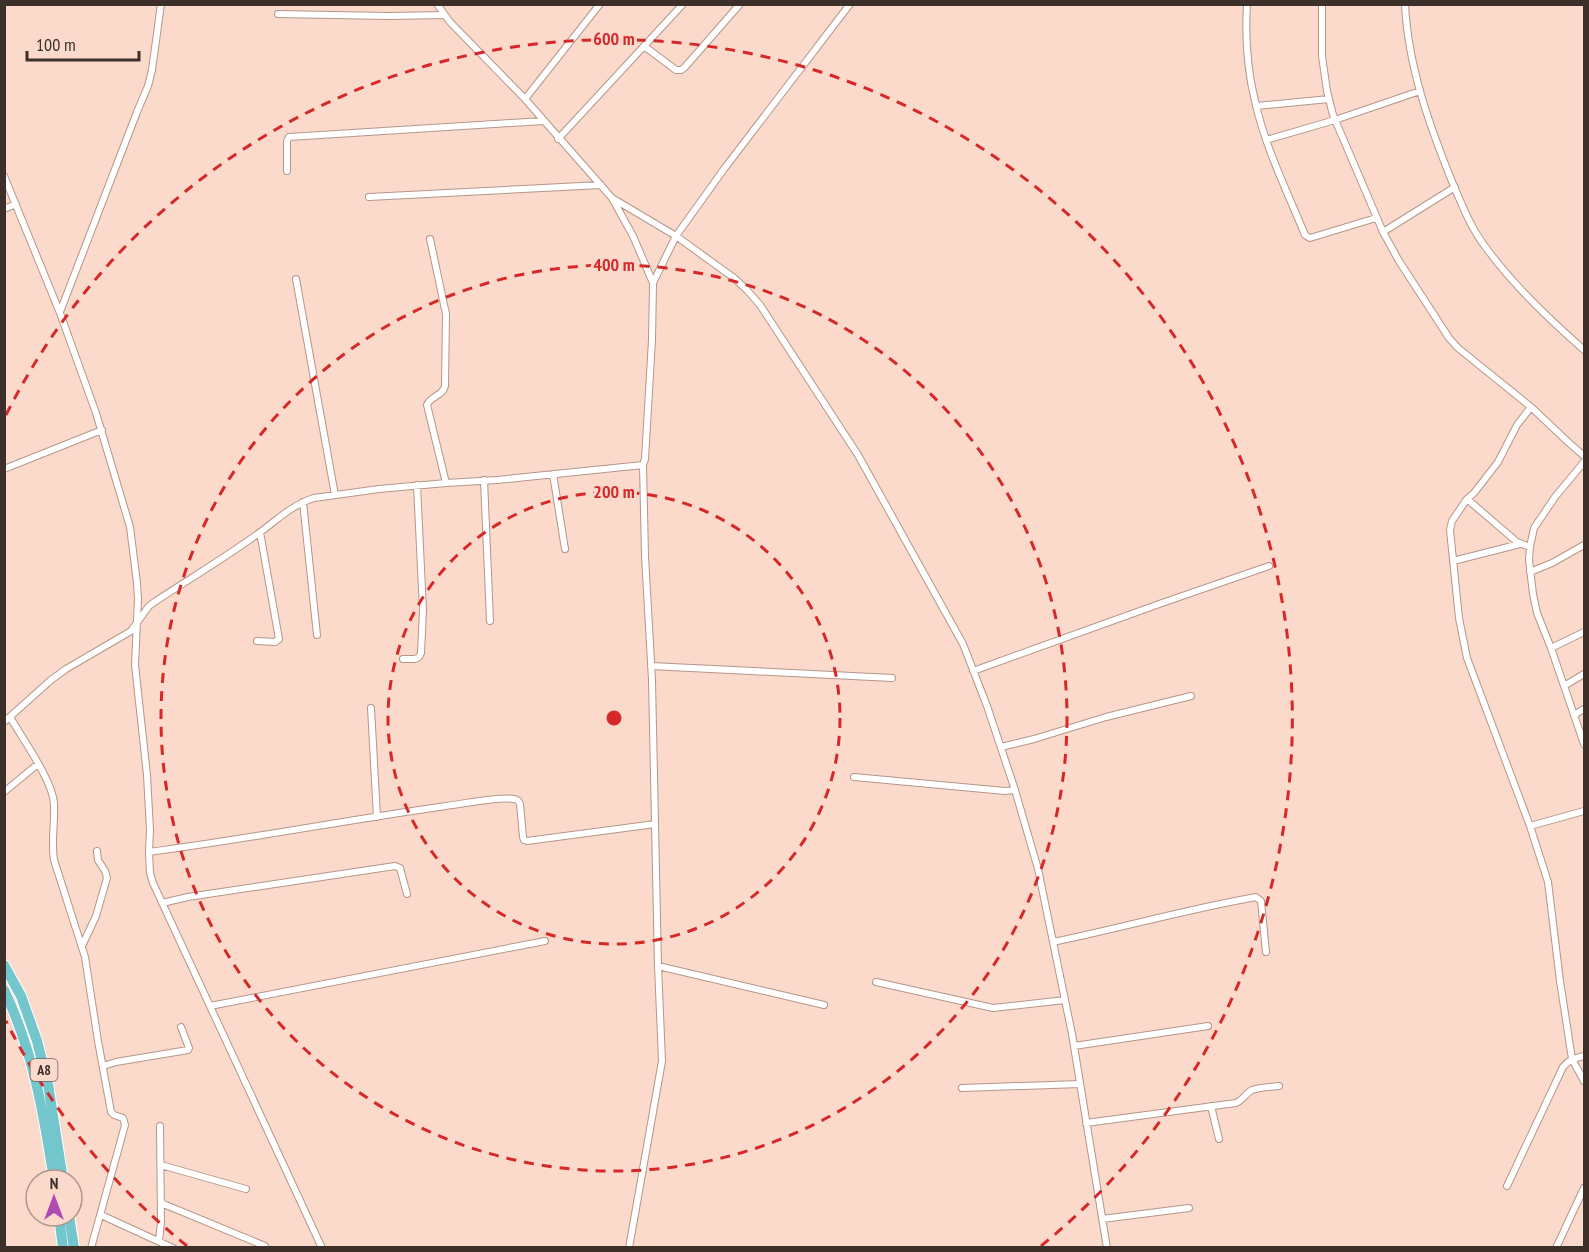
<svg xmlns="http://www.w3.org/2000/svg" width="1589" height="1252" font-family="'PT Sans Narrow',sans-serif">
<rect width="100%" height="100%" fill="#fbdacc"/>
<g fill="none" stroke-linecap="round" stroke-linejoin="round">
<g stroke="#b59689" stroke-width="8">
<path id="minor" d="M 437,4 L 450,22 L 525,99 L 612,198 L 676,236 L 734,278 L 747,290 L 760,305 L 858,455 L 963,644 L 987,706 L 1015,790 L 1038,869 L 1072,1034 L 1107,1248
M 1247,4 C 1245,37 1247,69 1255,101 C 1265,147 1287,191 1305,235 L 1310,238 L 1376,218
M 1322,4 L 1322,56 L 1327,91 L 1333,115 L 1383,232 L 1399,261 L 1449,338 L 1458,348 L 1531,407 L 1568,442 L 1584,456
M 1405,4 C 1408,67 1430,127 1453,184 C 1462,205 1470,226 1484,245 C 1512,284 1548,318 1584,350
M 278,14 L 389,16 L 444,15
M 644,46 L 676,70 L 681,70 L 685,67 L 740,4
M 525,99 L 600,4
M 1256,106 L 1329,99
M 558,139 L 683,4
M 1266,140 L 1335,120 L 1420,91
M 287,171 L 287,141 L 289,137 L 543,121
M 4,176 L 60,313 L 96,413 L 130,527 L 137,583 L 138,599 L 135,665 L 147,775 L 150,830 L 149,852 L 150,873 L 153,883 L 322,1248
M 369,197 L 601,185
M 612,198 L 633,236 L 653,283
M 4,209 L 16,204
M 1383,232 L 1455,187
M 430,239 L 446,314 L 445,386 C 443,396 430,396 427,405 L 446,483
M 296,279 L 335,495
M 60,312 L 137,112 L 148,86 L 152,70 L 161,4
M 1531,407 L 1517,425 L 1498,462 L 1474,493 L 1467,499 L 1452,521 L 1450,530 L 1451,540 L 1459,618 L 1467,658 L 1530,826 L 1548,882 L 1560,981 L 1572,1059 L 1584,1081
M 1584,462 L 1555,497 L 1534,528 L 1530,547 L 1529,560 L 1533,594 L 1537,613 L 1551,648 L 1584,744
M 4,469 L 102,430
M 553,474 L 565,549
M 484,480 L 490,621
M 1467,499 L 1517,542 L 1530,547
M 303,502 L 317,635
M 1453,561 L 1520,544
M 1530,572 L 1552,563 L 1584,545
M 257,641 L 275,642 L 279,639 L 260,532
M 1551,648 L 1584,632
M 403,659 L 415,659 L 419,657 L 421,653 L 423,610 L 417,485
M 651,666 L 892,678
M 973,671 L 1162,603 L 1269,566
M 1564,686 L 1584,674
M 371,708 L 377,817
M 1574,715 L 1584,709
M 10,717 C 22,738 53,781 54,804 C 55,823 51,841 54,860 L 85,957 L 98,1041 L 111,1112 L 114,1115 L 123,1118 L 125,1125 L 91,1248
M 4,722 L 51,680 L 66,669 L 131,631 L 149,606 L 156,601 C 188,580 221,560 252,538 C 272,525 290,505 314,498 L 379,489 L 446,483 L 497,480 L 643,465 L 645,459 L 652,340 L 653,283 L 676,236 L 724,169 L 850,4
M 1001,747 L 1034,739 L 1106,717 L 1191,696
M 854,777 L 1005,791 L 1015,790
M 4,792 L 38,764
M 1530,826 L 1584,811
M 149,852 C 248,839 347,820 446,806 C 463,804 499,796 514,799 C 519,800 518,801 520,804 L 523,837 L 524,840 L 527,841 L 655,824
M 162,903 L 188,897 L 395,866 L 400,868 L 407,894
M 1053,942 C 1121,928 1188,909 1256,897 L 1261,901 L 1266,952
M 82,946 L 96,916 L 107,878 L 105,871 L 98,860 L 97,851
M 658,966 L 824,1005
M 876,982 L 993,1008 L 1065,1000
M 210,1006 L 545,941
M 1074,1046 L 1208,1026
M 103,1066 L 116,1062 L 188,1050 L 189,1048 L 181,1027
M 962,1088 L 1080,1084
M 1211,1106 L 1219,1139
M 1086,1123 L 1236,1103 C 1243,1100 1246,1093 1252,1090 C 1260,1087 1271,1087 1279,1086
M 161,1165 L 246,1189
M 1507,1186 L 1563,1067 C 1569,1059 1576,1058 1584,1056
M 161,1203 L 265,1246
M 101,1215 L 173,1248
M 1102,1219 L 1189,1208
M 159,1241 L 161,1222 L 160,1126
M 629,1248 L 662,1061 L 658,966 L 652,680 L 645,556 L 643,465
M 1556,1248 L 1584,1188"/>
</g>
<g stroke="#fff" stroke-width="12">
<path id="trunk" d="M 4,965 L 21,996 L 37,1041 L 48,1084 L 63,1180
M 4,990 C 33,1050 44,1115 54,1180
M 59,1216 L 63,1248
M 69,1216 L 74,1248"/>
</g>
<use href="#minor" stroke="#fff" stroke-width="6"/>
<use href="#trunk" stroke="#72c6cc" stroke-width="10"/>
</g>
<g fill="none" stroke="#d62828" stroke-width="3" stroke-dasharray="10 8">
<circle cx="614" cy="718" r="226"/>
<circle cx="614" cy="718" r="453"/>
<path d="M187 1246A679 679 0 0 1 6 1021M6 415A679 679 0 1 1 1041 1246"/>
</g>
<g text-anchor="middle" stroke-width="6" stroke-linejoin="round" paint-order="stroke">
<rect fill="#fbdacc" stroke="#76635b" stroke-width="1.5" x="30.5" y="1059" width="27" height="22" rx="4.5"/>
<g font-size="14" font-weight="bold" fill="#3d302b">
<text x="44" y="1075">A8</text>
</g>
</g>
<circle cx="614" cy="718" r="9" fill="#d62828" stroke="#fbdacc" stroke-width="3"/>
<g font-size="18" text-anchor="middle" font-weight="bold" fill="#d62828" stroke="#fbdacc" stroke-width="6" stroke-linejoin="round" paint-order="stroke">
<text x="614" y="45">600 m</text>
<text x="614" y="271">400 m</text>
<text x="614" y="498">200 m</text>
</g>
<rect width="1589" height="1252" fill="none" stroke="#3d302b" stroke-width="12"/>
<g transform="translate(54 1198)"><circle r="28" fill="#fbdacc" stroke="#af968c" stroke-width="1.5"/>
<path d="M0-4.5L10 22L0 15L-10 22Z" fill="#ae4cb4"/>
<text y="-9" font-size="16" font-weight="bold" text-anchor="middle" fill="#3d302b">N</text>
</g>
<path d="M27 51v9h112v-9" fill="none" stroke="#3d302b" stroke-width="3"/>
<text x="36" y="51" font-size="18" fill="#3d302b" stroke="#fbdacc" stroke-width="4.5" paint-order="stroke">100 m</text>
</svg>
